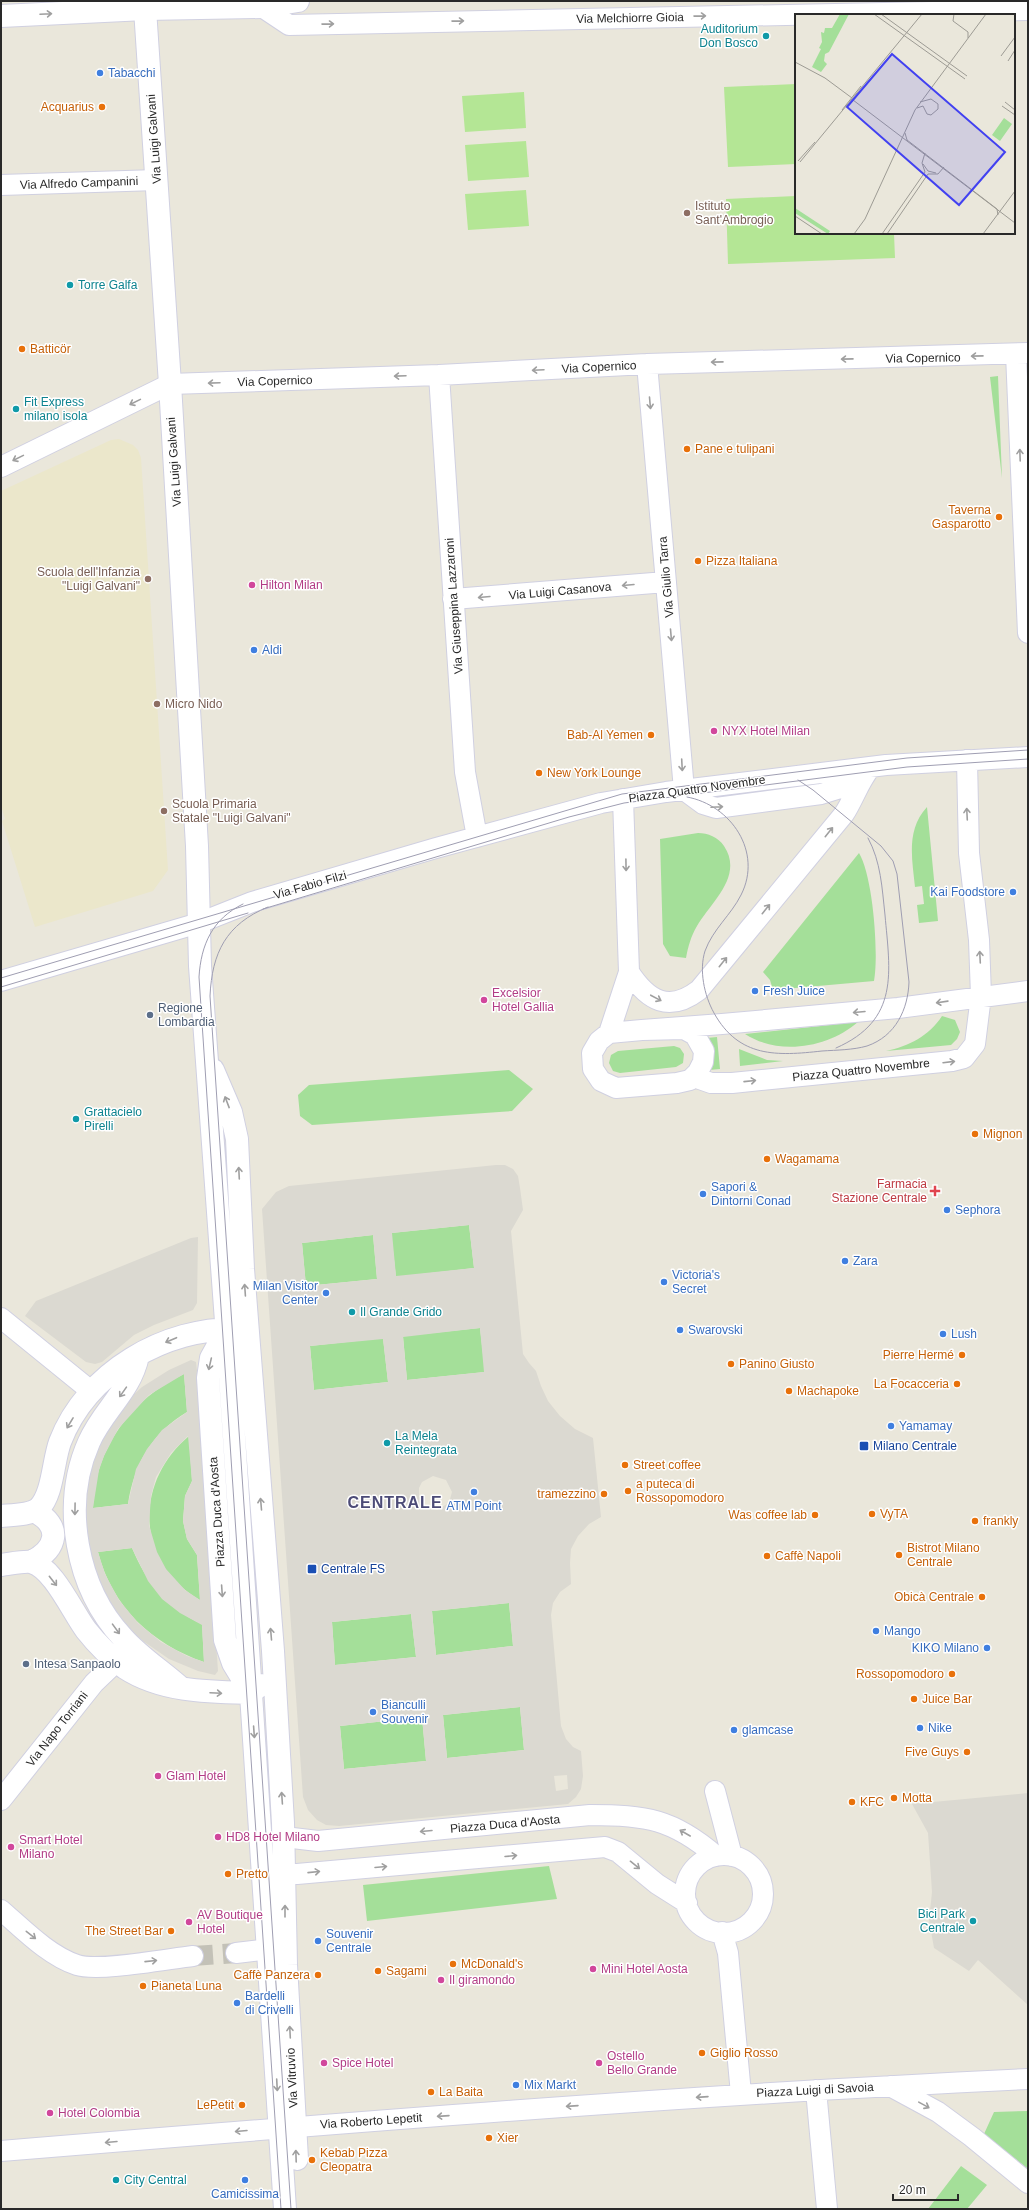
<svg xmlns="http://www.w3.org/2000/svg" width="1029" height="2210" font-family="Helvetica,sans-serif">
<rect width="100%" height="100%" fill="#eae7db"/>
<path fill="#ebe7cb" d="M 119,439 L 133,445 L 138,450 L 141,458 L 168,870 L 153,891 L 35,927 L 2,821 L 5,819 L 1,806 L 1,491 L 111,440 Z"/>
<path fill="#a4df99" d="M 998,376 L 1002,478 L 990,377 Z
M 927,807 L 938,921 L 919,923 L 917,905 L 924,904 L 922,886 L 915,887 C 912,858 906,830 927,807 Z
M 698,833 C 708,833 718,837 724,846 C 744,876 711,902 697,926 C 691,936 688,947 686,958 L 670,956 L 663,944 L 660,839 Z
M 859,853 C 873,876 879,954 874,981 L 773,990 L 770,980 L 763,972 Z
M 942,1016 L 955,1020 L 960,1032 L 957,1039 L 951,1045 L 886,1051 C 909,1046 929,1036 942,1016 Z
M 858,1022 C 828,1048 779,1056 745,1034 Z
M 717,1037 L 720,1069 L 709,1070 L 707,1038 Z
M 674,1046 L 680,1048 L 684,1054 L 683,1063 L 676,1067 L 620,1073 L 613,1071 L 609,1063 L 611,1055 L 618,1051 Z
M 739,1049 L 767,1060 L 783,1061 L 740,1066 Z
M 509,1070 L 533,1089 L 512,1111 L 312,1125 L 300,1116 L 298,1095 L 309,1085 Z
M 469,1225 L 474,1268 L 396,1277 L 391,1233 Z
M 373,1235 L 377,1279 L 306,1286 L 302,1243 Z
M 480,1328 L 485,1372 L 407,1380 L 403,1336 Z
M 383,1338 L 388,1382 L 314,1390 L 310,1346 Z
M 184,1374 L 187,1412 C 152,1433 134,1464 128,1504 L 93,1508 C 94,1449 132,1398 184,1374 Z
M 189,1436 L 192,1481 L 185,1496 L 183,1521 L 187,1539 L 197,1555 L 200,1600 C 135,1563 134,1482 189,1436 Z
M 132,1548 C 147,1583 166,1608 202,1624 L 204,1662 C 152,1644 112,1607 98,1552 Z
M 509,1603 L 513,1646 L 436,1655 L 432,1611 Z
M 411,1614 L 416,1657 L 335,1665 L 332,1622 Z
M 520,1707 L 524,1750 L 447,1758 L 443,1715 Z
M 422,1717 L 426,1761 L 344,1769 L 340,1726 Z
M 549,1866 L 557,1899 L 367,1921 L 363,1885 Z
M 1028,2111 L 1028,2169 L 984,2134 L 994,2112 Z
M 961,2166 L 987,2185 L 967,2209 L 928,2209 Z"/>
<path fill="#b4e695" d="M 796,84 L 796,164 L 728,167 L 724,87 Z
M 524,92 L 526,128 L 465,132 L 462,96 Z
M 526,141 L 529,177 L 468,181 L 465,145 Z
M 526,190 L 529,226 L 468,230 L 465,194 Z
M 796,196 L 796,233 L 894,233 L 895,258 L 728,264 L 726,199 Z"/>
<path fill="#dbd9d1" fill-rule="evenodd" d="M 496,1165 L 505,1165 L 513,1169 L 518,1176 L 520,1188 L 523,1210 L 511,1231 L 523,1354 L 529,1363 L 536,1371 L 541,1386 L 548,1401 L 560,1416 L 575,1429 L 593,1438 L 601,1517 L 589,1524 L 578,1536 L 571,1549 L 570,1563 L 571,1584 L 560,1592 L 553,1603 L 551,1615 L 561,1726 L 566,1739 L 573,1747 L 581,1751 L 583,1776 L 581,1789 L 576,1797 L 568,1804 L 339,1826 L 326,1825 L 317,1820 L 308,1810 L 303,1797 L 262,1209 L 276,1192 L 289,1186 ZM 469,1225 L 474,1268 L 396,1276 L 392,1233 ZM 373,1235 L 377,1279 L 306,1286 L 302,1243 ZM 480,1328 L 484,1372 L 407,1380 L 403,1337 ZM 383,1339 L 388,1382 L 314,1390 L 310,1346 ZM 433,1476 L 446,1480 L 452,1492 L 449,1503 L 437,1510 L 424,1506 L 419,1496 L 419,1488 L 422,1482 ZM 509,1603 L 513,1646 L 436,1655 L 432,1611 ZM 411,1614 L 416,1657 L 335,1665 L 332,1622 ZM 520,1707 L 524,1750 L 447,1758 L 443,1715 ZM 422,1717 L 426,1761 L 344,1769 L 340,1726 ZM 567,1775 L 568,1789 L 556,1791 L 554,1776 Z
M 198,1237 L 197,1303 L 193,1310 L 154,1325 L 134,1335 L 102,1362 L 95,1364 L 86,1362 L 25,1316 L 36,1301 L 191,1238 Z
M 191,1360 L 196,1362 L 198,1379 L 218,1671 L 215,1675 L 198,1671 L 169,1659 L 143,1641 L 131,1631 L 110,1606 L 86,1548 L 85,1483 L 101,1438 L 130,1398 L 142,1387 L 169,1370 ZM 184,1374 L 187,1412 L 162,1430 L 147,1449 L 136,1469 L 128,1504 L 93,1508 L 99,1470 L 104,1456 L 118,1429 L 149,1395 ZM 188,1436 L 192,1481 L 185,1496 L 183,1521 L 187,1539 L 197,1555 L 200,1600 L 185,1590 L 166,1569 L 157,1552 L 149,1525 L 151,1496 L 156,1477 L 171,1453 ZM 132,1548 L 148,1581 L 162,1599 L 180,1613 L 202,1625 L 204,1662 L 187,1656 L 161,1642 L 138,1623 L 119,1600 L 105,1574 L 98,1552 Z
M 1028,1793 L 1028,2005 L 978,1960 L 969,1971 L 934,1948 L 929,1920 L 932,1892 L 928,1833 L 912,1804 Z"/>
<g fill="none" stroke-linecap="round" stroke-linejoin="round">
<path stroke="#c3c1b7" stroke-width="20" stroke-dasharray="20 10" stroke-linecap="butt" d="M 193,1956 L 236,1953"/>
<g stroke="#d0d0e1" stroke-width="22">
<path id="minor" d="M 262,7 L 289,25 L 1028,10
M 1,185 L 157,180
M 1016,354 L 1028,633
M 647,364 L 684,790
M 439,375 L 465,772 L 477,837
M 1,467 L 170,384 L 439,375 L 647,364 L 1028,353
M 453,599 L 666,582
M 684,790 L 703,804 L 716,808 L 821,794 L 850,785 L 866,773
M 629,972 C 648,1001 669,1013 699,990 L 844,814 C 854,799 859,781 871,767
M 1,981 L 199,923 L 252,902 L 436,848 L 601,803 L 666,792 L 886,765 L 1028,757
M 642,1030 L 684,1029 L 695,1035 L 704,1051 L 703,1062 L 698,1072 L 690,1080 L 677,1083 L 616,1088 L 601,1081 L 593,1069 L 592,1053 L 599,1041 L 609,1033 L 642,1030 L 722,1024 L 898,1008 L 1028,991
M 609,1033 L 629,972 L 623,799
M 694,1077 L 711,1083 L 732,1083 L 952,1061 L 964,1058 L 975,1044 L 981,996 L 979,940 L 969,853 L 967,760
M 1,1318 L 91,1391
M 715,1791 L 732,1856
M 1,1800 L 94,1683 L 117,1661
M 284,1837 L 318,1841 L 590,1815 C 646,1815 673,1819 716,1856
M685 1894a39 39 0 1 1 78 0a39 39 0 1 1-78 0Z
M 270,1867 L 285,1874 L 297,1874 L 605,1847 L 618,1852 L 657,1884 L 687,1903
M 1,1910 C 23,1929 49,1956 77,1965 C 98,1972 167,1959 193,1956
M 722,1932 L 728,1953 L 741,2094
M 236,1953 L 269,1949
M 890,2086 L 938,2112 L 972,2137 L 1028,2183
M 816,2090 L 827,2209
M 1,2151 C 343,2123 685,2095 1028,2079"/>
</g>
<g stroke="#d0d0e1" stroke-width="24">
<path id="tertiary" d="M 145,9 L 170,384 L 197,846 L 200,966 L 230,1376 L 285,2209
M 213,1070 L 231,1112 L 237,1139 L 243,1269 L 273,1651 L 283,1823 L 286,1965 L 297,2159
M 227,1329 L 211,1358 L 208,1378 L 225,1640 L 233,1663 L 250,1691
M 138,1356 C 130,1392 103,1410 89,1442 C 61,1505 76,1588 123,1638 C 140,1657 162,1671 181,1688
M 1,1516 C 12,1515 31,1515 39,1508 C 53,1494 53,1461 60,1442 C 87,1372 165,1327 239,1329
M 31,1562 C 57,1549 63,1526 34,1511
M 1,1565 C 10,1564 23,1561 31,1562 C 53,1567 73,1613 86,1630 C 97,1644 110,1657 125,1668 C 162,1692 209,1692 251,1693 L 260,1685"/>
</g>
<g stroke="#d0d0e1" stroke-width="24">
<path id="secondary" d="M 1,16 L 145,9 L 262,7 L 298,1"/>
</g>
<use href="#minor" stroke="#fff" stroke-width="20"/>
<use href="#tertiary" stroke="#fff" stroke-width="22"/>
<use href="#secondary" stroke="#fff" stroke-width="22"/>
<path stroke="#9f9eb2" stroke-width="1" d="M 687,797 C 731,805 763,852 741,895 C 731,915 713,929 705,951 C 699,970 704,995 714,1013 C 739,1058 777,1056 822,1051 C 837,1050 853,1050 867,1046 C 896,1036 908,1009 909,982 L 897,874 L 893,861 L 881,846 L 813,790 L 798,780
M 243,904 C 212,919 201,945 199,977 L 281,2209
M 268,907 C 226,924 212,953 210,996 L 291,2209
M 263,909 L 569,817 L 624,803 L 907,767 L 1028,759
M 1,978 L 622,794 L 907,758 L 1028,750
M 1,987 L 248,913
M 836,1048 C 900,1020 890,972 885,915 C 882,888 881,862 868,838"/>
</g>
<defs><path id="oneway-shaft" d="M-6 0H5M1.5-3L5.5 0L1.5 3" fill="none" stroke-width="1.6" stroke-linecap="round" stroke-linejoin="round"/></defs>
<g stroke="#9f9f9f">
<use href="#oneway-shaft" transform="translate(46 14) rotate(-3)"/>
<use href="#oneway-shaft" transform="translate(700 16) rotate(-1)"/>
<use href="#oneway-shaft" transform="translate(458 21) rotate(-1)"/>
<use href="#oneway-shaft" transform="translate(328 24) rotate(-1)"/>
<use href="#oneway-shaft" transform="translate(977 356) rotate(179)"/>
<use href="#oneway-shaft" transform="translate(847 359) rotate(179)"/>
<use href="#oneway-shaft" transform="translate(717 362) rotate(179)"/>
<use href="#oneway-shaft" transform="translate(538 370) rotate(177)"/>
<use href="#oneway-shaft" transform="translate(400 376) rotate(178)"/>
<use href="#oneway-shaft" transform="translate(214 383) rotate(178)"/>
<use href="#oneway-shaft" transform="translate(135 402) rotate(154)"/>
<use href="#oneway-shaft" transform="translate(650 403) rotate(85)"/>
<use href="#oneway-shaft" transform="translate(1020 455) rotate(-92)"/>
<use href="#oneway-shaft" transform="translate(18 458) rotate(154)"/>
<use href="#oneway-shaft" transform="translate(628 585) rotate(175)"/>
<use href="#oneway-shaft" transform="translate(484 597) rotate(175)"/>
<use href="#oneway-shaft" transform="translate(671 635) rotate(85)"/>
<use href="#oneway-shaft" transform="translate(682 765) rotate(87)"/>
<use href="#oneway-shaft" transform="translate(717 807) rotate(-3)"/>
<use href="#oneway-shaft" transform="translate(967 814) rotate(-93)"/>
<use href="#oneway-shaft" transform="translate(829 832) rotate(-51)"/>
<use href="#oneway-shaft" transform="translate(626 865) rotate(89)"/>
<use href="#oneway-shaft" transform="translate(766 909) rotate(-51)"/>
<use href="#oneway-shaft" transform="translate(980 957) rotate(-93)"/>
<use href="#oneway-shaft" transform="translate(723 962) rotate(-51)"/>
<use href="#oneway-shaft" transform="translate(656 998) rotate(28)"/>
<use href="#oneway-shaft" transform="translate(942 1002) rotate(172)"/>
<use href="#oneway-shaft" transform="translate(859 1012) rotate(175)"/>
<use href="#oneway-shaft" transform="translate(949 1062) rotate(-7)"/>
<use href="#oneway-shaft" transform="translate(750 1081) rotate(-6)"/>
<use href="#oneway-shaft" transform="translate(227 1102) rotate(-111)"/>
<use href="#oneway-shaft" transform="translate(239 1173) rotate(-93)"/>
<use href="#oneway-shaft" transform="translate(245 1290) rotate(-94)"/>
<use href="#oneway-shaft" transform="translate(171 1340) rotate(157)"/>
<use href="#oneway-shaft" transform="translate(210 1364) rotate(103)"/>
<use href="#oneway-shaft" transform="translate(123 1392) rotate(125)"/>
<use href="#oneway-shaft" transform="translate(70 1423) rotate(121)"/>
<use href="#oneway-shaft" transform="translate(261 1504) rotate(-95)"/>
<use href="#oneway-shaft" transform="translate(75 1509) rotate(91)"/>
<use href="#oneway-shaft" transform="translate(53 1581) rotate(52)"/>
<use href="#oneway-shaft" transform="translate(222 1591) rotate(86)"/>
<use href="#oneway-shaft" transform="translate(116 1629) rotate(54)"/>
<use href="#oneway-shaft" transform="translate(271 1634) rotate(-95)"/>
<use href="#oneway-shaft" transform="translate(216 1693) rotate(3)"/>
<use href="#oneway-shaft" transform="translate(254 1732) rotate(86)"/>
<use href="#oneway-shaft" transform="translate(282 1798) rotate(-94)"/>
<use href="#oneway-shaft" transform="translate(426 1831) rotate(175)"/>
<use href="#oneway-shaft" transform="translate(685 1833) rotate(-150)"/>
<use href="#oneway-shaft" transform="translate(511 1856) rotate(-5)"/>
<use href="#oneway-shaft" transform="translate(635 1865) rotate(39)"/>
<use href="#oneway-shaft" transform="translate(381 1867) rotate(-5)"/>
<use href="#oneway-shaft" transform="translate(314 1872) rotate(-6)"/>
<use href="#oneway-shaft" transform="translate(285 1911) rotate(-90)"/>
<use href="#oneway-shaft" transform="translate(31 1935) rotate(38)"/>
<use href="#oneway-shaft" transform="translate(151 1961) rotate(-6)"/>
<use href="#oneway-shaft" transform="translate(290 2032) rotate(-93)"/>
<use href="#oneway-shaft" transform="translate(277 2085) rotate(87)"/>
<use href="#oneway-shaft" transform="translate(702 2097) rotate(176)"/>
<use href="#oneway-shaft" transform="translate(924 2105) rotate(29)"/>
<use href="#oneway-shaft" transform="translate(572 2106) rotate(176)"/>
<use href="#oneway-shaft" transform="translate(443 2116) rotate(176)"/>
<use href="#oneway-shaft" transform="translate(241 2131) rotate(175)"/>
<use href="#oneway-shaft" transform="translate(111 2142) rotate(175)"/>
<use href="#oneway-shaft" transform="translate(296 2156) rotate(-92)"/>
</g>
<g fill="#0f9aa8" stroke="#fff" stroke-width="1.5">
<circle cx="766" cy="36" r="4"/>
<circle cx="70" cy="285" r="4"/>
<circle cx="16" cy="409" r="4"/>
<circle cx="76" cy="1119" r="4"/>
<circle cx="352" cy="1312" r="4"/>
<circle cx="387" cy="1443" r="4"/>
<circle cx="973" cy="1921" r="4"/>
<circle cx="116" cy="2180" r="4"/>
</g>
<g fill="#3f7fe0" stroke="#fff" stroke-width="1.5">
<circle cx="100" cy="73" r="4"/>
<circle cx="254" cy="650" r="4"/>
<circle cx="1013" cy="892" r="4"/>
<circle cx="755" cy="991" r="4"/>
<circle cx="703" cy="1194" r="4"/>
<circle cx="947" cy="1210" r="4"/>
<circle cx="845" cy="1261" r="4"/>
<circle cx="664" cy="1282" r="4"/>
<circle cx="326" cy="1293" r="4"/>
<circle cx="680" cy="1330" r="4"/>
<circle cx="943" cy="1334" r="4"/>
<circle cx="891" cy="1426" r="4"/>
<circle cx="474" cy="1492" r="4"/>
<circle cx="876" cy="1631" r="4"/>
<circle cx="987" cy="1648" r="4"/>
<circle cx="373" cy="1712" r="4"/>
<circle cx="920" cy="1728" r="4"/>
<circle cx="734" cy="1730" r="4"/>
<circle cx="318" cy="1941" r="4"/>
<circle cx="237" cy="2003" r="4"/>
<circle cx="516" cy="2085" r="4"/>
<circle cx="245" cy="2180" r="4"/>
</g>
<g fill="#e8710a" stroke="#fff" stroke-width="1.5">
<circle cx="102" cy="107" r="4"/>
<circle cx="22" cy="349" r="4"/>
<circle cx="687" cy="449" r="4"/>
<circle cx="999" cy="517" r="4"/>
<circle cx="698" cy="561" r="4"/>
<circle cx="651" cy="735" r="4"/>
<circle cx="539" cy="773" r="4"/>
<circle cx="975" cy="1134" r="4"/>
<circle cx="767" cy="1159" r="4"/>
<circle cx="962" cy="1355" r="4"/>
<circle cx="731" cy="1364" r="4"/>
<circle cx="957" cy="1384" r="4"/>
<circle cx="789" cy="1391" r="4"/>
<circle cx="625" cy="1465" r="4"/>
<circle cx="628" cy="1491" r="4"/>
<circle cx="604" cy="1494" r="4"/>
<circle cx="872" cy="1514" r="4"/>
<circle cx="815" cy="1515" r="4"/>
<circle cx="975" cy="1521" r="4"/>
<circle cx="899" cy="1555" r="4"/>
<circle cx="767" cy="1556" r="4"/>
<circle cx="982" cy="1597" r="4"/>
<circle cx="952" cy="1674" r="4"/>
<circle cx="914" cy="1699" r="4"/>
<circle cx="967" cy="1752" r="4"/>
<circle cx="894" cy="1798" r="4"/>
<circle cx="852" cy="1802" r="4"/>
<circle cx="228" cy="1874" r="4"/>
<circle cx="171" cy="1931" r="4"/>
<circle cx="453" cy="1964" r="4"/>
<circle cx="378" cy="1971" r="4"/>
<circle cx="318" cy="1975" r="4"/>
<circle cx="143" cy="1986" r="4"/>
<circle cx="702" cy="2053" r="4"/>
<circle cx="431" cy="2092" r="4"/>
<circle cx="242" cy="2105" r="4"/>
<circle cx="489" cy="2138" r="4"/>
<circle cx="312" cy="2160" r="4"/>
</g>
<g fill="#8d6e63" stroke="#fff" stroke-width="1.5">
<circle cx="687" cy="213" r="4"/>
<circle cx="148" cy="579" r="4"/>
<circle cx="157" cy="704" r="4"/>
<circle cx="164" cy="811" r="4"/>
</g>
<g fill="#d1479c" stroke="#fff" stroke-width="1.5">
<circle cx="252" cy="585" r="4"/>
<circle cx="714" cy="731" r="4"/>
<circle cx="484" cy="1000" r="4"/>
<circle cx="158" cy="1776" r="4"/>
<circle cx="218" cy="1837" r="4"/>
<circle cx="11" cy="1847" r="4"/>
<circle cx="189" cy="1922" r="4"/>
<circle cx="593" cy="1969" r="4"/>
<circle cx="441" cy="1980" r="4"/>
<circle cx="324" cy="2063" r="4"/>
<circle cx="599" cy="2063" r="4"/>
<circle cx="50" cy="2113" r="4"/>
</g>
<g fill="#5c6f8a" stroke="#fff" stroke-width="1.5">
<circle cx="150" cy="1015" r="4"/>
<circle cx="26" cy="1664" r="4"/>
</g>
<path fill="#e0444e" stroke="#fff" stroke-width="1.5" d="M933 1185h4v4h4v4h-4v4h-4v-4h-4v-4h4z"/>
<g fill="#1a4fb4" stroke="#fff" stroke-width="1.5">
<rect x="859" y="1441" width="10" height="10" rx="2"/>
<rect x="307" y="1564" width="10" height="10" rx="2"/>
</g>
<g text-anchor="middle" stroke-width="3" stroke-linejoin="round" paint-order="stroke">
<g font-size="12" fill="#292929" stroke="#fff">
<text transform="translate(630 18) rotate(-1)" y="4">Via Melchiorre Gioia</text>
<text transform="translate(154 139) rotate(-94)" y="4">Via Luigi Galvani</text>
<text transform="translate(79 183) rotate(-2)" y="4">Via Alfredo Campanini</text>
<text transform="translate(923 358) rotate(-1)" y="4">Via Copernico</text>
<text transform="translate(599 367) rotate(-3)" y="4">Via Copernico</text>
<text transform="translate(275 381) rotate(-2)" y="4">Via Copernico</text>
<text transform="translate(174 462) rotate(-94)" y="4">Via Luigi Galvani</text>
<text transform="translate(666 577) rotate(-95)" y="4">Via Giulio Tarra</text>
<text transform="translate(560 591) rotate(-5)" y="4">Via Luigi Casanova</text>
<text transform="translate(454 606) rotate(-94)" y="4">Via Giuseppina Lazzaroni</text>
<text transform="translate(697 789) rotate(-8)" y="4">Piazza Quattro Novembre</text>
<text transform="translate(310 885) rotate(-16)" y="4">Via Fabio Filzi</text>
<text transform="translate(861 1070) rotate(-6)" y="4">Piazza Quattro Novembre</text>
<text transform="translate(217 1512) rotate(-94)" y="4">Piazza Duca d'Aosta</text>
<text transform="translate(57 1729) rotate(-52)" y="4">Via Napo Torriani</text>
<text transform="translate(505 1824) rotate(-5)" y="4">Piazza Duca d'Aosta</text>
<text transform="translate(292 2078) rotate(-93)" y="4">Via Vitruvio</text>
<text transform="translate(815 2090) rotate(-3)" y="4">Piazza Luigi di Savoia</text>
<text transform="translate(371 2121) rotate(-4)" y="4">Via Roberto Lepetit</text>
</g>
<g font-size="12" fill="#0d838f" stroke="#fff" text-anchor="start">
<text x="758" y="33" text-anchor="end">Auditorium<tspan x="758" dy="14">Don Bosco</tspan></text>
<text x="78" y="289">Torre Galfa</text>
<text x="24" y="406">Fit Express<tspan x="24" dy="14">milano isola</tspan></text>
<text x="84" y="1116">Grattacielo<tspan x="84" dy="14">Pirelli</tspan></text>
<text x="360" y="1316">Il Grande Grido</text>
<text x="395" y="1440">La Mela<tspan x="395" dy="14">Reintegrata</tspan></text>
<text x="965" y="1918" text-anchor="end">Bici Park<tspan x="965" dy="14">Centrale</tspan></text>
<text x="124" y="2184">City Central</text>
</g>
<g font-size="12" fill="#366cbe" stroke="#fff" text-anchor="start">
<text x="108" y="77">Tabacchi</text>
<text x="262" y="654">Aldi</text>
<text x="1005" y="896" text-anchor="end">Kai Foodstore</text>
<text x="763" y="995">Fresh Juice</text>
<text x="711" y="1191">Sapori &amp;<tspan x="711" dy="14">Dintorni Conad</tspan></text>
<text x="955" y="1214">Sephora</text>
<text x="853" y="1265">Zara</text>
<text x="672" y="1279">Victoria's<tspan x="672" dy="14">Secret</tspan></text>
<text x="318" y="1290" text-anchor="end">Milan Visitor<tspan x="318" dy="14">Center</tspan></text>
<text x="688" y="1334">Swarovski</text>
<text x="951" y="1338">Lush</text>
<text x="899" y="1430">Yamamay</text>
<text x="474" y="1510" text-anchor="middle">ATM Point</text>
<text x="884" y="1635">Mango</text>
<text x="979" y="1652" text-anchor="end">KIKO Milano</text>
<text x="381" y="1709">Bianculli<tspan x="381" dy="14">Souvenir</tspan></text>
<text x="928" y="1732">Nike</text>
<text x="742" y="1734">glamcase</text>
<text x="326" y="1938">Souvenir<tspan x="326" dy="14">Centrale</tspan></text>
<text x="245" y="2000">Bardelli<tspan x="245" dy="14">di Crivelli</tspan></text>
<text x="524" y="2089">Mix Markt</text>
<text x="245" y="2198" text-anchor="middle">Camicissima</text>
</g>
<g font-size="12" fill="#c56008" stroke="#fff" text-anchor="start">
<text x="94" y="111" text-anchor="end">Acquarius</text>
<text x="30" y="353">Batticör</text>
<text x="695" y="453">Pane e tulipani</text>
<text x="991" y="514" text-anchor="end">Taverna<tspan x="991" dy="14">Gasparotto</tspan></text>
<text x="706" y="565">Pizza Italiana</text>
<text x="643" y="739" text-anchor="end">Bab-Al Yemen</text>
<text x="547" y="777">New York Lounge</text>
<text x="983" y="1138">Mignon</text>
<text x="775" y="1163">Wagamama</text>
<text x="954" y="1359" text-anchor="end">Pierre Hermé</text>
<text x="739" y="1368">Panino Giusto</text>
<text x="949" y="1388" text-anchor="end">La Focacceria</text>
<text x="797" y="1395">Machapoke</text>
<text x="633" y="1469">Street coffee</text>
<text x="636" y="1488">a puteca di<tspan x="636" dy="14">Rossopomodoro</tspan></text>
<text x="596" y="1498" text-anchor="end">tramezzino</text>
<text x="880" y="1518">VyTA</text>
<text x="807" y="1519" text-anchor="end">Was coffee lab</text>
<text x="983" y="1525">frankly</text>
<text x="907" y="1552">Bistrot Milano<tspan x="907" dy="14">Centrale</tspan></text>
<text x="775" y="1560">Caffè Napoli</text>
<text x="974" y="1601" text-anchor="end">Obicà Centrale</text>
<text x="944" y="1678" text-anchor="end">Rossopomodoro</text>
<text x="922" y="1703">Juice Bar</text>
<text x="959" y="1756" text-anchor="end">Five Guys</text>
<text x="902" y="1802">Motta</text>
<text x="860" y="1806">KFC</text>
<text x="236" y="1878">Pretto</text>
<text x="163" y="1935" text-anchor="end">The Street Bar</text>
<text x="461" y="1968">McDonald's</text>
<text x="386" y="1975">Sagami</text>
<text x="310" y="1979" text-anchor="end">Caffè Panzera</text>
<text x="151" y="1990">Pianeta Luna</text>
<text x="710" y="2057">Giglio Rosso</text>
<text x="439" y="2096">La Baita</text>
<text x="234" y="2109" text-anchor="end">LePetit</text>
<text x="497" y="2142">Xier</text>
<text x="320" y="2157">Kebab Pizza<tspan x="320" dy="14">Cleopatra</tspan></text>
</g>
<g font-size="12" fill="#785e54" stroke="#fff" text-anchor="start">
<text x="695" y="210">Istituto<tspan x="695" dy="14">Sant'Ambrogio</tspan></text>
<text x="140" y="576" text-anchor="end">Scuola dell'Infanzia<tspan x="140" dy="14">"Luigi Galvani"</tspan></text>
<text x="165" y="708">Micro Nido</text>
<text x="172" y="808">Scuola Primaria<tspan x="172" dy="14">Statale "Luigi Galvani"</tspan></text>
</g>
<g font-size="12" fill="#b23c85" stroke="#fff" text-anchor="start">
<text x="260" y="589">Hilton Milan</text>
<text x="722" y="735">NYX Hotel Milan</text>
<text x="492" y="997">Excelsior<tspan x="492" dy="14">Hotel Gallia</tspan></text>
<text x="166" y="1780">Glam Hotel</text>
<text x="226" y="1841">HD8 Hotel Milano</text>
<text x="19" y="1844">Smart Hotel<tspan x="19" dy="14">Milano</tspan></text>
<text x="197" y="1919">AV Boutique<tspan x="197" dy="14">Hotel</tspan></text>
<text x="601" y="1973">Mini Hotel Aosta</text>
<text x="449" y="1984">Il giramondo</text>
<text x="607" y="2060">Ostello<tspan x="607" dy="14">Bello Grande</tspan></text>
<text x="332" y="2067">Spice Hotel</text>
<text x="58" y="2117">Hotel Colombia</text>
</g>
<g font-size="12" fill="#4e5e75" stroke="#fff" text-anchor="start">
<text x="158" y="1012">Regione<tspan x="158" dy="14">Lombardia</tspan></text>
<text x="34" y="1668">Intesa Sanpaolo</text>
</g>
<g font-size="12" fill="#be3a42" stroke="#fff" text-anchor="end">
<text x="927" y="1188">Farmacia<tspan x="927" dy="14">Stazione Centrale</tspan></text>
</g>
<g font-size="12" fill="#164399" stroke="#fff" text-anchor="start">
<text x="873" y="1450">Milano Centrale</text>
<text x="321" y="1573">Centrale FS</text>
</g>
<g font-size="16" font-weight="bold" letter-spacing="1" fill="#4c4b77" stroke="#fff">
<text x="395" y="1508">CENTRALE</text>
</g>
</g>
<g transform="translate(795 14)">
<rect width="220" height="220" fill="#eae7db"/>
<path d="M 45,0 L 54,0 L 34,38 L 30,40 L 29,47 L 32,50 L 26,58 L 17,53 L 26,35 L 24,34 L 27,28 L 26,18 L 29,19 L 30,14 L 37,14 ZM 209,104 L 217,110 L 205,127 L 197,121 ZM 0,194 L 35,217 L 33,220 L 0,199 Z" fill="#a4df99"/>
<path fill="none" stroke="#9d9b94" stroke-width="1" d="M 79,0 L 170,65M 86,0 L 172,62M 159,0 L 158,7 L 173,18 L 173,24M 206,42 L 220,23M 213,47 L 220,36M 0,48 L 30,64 L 57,84M 58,86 L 220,209M 210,88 L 220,96M 207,92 L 220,101M 122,94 L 128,92 L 132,100 L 136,101 L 143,95 L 143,90 L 136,85 L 125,88M 47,96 L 66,72M 110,119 L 112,126 L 202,195 L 203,201M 3,147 L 20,128M 5,148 L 127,0M 128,150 L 133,157 L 141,159M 0,202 L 27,220M 59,220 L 70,205 L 120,96 L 191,0M 87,220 L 130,158 L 127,149 L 130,139M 92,220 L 133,160 L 143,160 L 149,153M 188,220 L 220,177"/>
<path fill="#4241f1" fill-opacity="0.15" stroke="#4241f1" stroke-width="2" d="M 97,40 L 210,138 L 164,191 L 52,93 Z"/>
<rect width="220" height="220" fill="none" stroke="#292929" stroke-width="2"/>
</g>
<rect width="1029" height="2210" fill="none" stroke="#292929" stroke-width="4"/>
<path d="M893 2194v6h65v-6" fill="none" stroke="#292929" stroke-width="2"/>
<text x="899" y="2194" font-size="12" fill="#292929" stroke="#ffffff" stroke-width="3" paint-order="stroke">20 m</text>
</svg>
